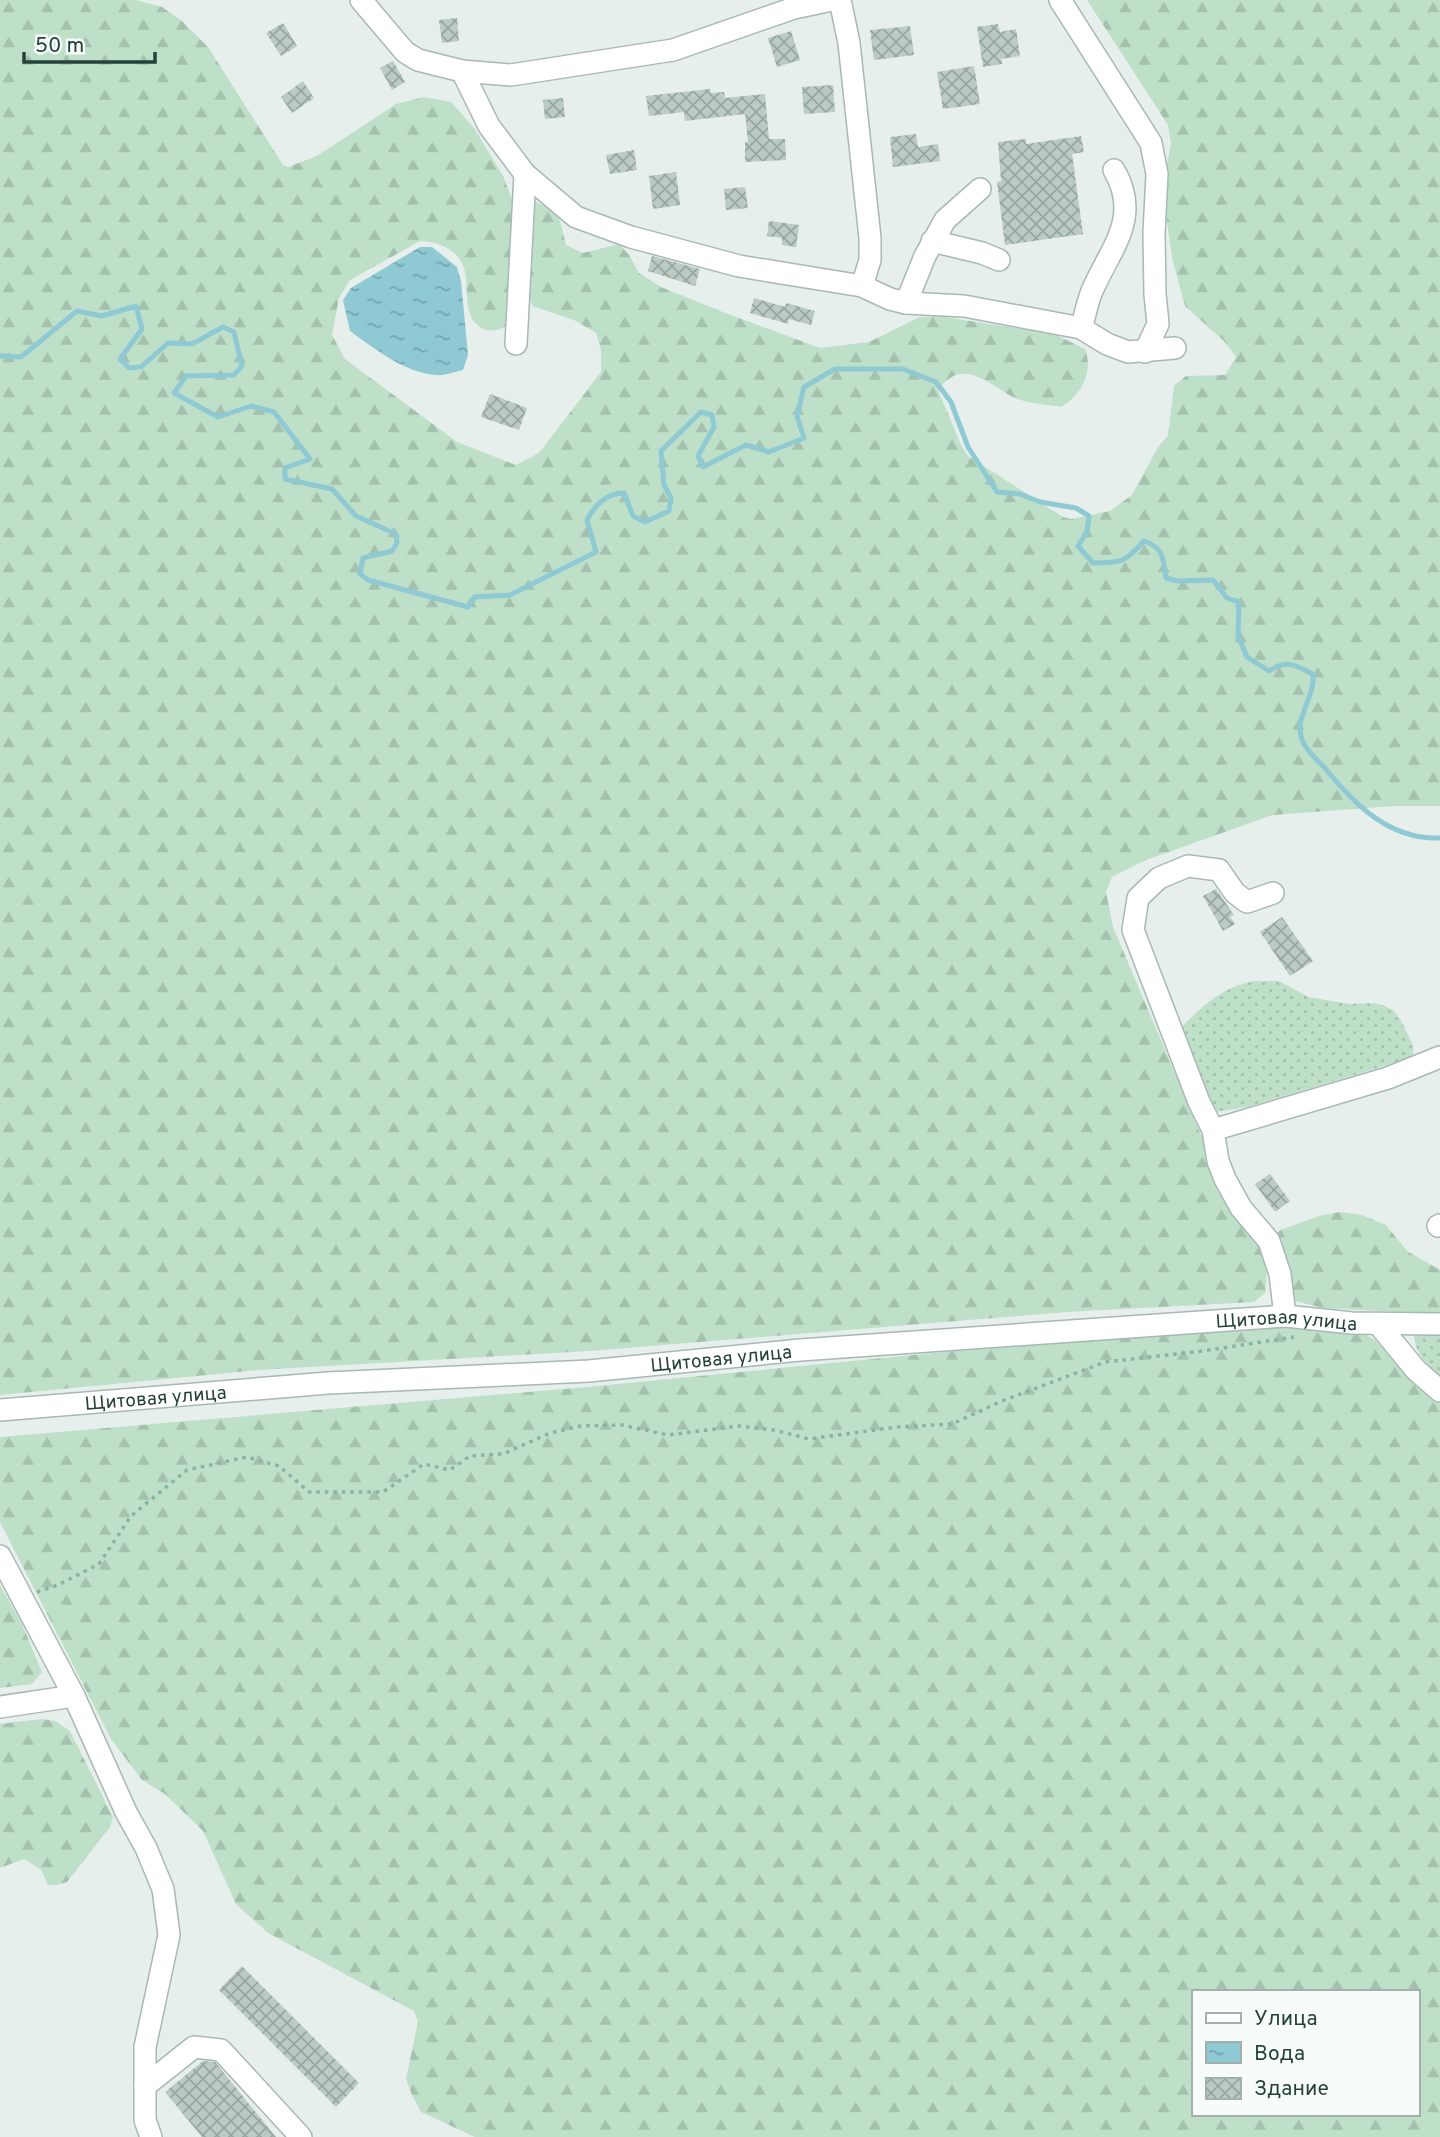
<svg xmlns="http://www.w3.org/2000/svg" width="1440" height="2137" font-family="Overpass,sans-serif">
<defs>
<pattern id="grass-dots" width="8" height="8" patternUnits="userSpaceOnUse" patternTransform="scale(1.75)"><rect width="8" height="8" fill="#bfe0c8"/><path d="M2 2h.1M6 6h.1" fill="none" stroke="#a4c1ad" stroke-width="1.8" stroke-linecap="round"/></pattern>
<pattern id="forest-firs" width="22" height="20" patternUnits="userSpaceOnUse" patternTransform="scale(1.75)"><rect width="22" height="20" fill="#bfe0c8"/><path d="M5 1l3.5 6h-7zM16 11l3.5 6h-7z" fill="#a4c1ad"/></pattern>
<pattern id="water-ripples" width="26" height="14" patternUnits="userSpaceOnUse" patternTransform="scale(1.75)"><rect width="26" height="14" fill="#8ec9d4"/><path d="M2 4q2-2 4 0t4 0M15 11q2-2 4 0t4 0" fill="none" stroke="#74a5ad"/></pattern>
<pattern id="building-cross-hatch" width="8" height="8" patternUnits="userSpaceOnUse" patternTransform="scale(1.75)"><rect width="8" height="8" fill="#bbcac4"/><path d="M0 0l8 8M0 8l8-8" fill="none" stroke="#98a6a0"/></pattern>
</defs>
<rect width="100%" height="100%" fill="#e6efeb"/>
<path fill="url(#grass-dots)" d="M 1253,981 L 1279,981 L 1308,997 L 1350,1004 L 1374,1003 L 1385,1006 L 1394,1011 L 1400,1019 L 1413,1045 L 1413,1055 L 1404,1060 L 1248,1107 L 1215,1112 L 1205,1095 L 1181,1031 L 1183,1025 C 1207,1003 1220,989 1253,981 Z
M 1423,1331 L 1440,1332 L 1440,1376 C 1427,1364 1415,1354 1414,1335 Z"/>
<path fill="url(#forest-firs)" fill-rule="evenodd" d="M 0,0 L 136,0 L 162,7 L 182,21 L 208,47 L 283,165 L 288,167 L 317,156 L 396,104 L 424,97 L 451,102 L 474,128 L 503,176 L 512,199 L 516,217 L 508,325 C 499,330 491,333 482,328 C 461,317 470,288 464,268 C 459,250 437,241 420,241 L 350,280 L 339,298 L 332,335 L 345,359 L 457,442 L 516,465 L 539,453 L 601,372 L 601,350 L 596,333 L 576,321 L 533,306 L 526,293 L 533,201 C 562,212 559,217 566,245 L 583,253 L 619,244 L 629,255 L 639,273 L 661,287 L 728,314 L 820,348 L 869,342 L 920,317 L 938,316 L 1054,334 L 1085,349 C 1094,371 1081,396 1061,407 C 1045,404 1027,404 1013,397 C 985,382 962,357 938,390 L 961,445 L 968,456 L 1063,517 L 1071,519 L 1110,511 L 1132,495 L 1158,447 L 1168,436 L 1174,386 L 1186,376 L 1225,375 L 1236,357 L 1224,341 L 1185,306 L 1172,258 L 1165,208 L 1164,179 L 1171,144 L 1168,125 L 1087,0 L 1440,0 L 1440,806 L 1394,806 L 1273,815 L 1146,860 L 1112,877 L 1106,892 L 1113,927 L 1207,1149 L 1259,1246 L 1267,1272 L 1265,1293 L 1254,1302 L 1067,1312 L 589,1351 L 258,1370 L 0,1395 Z
M 1340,1212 L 1362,1215 L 1386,1225 L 1407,1251 L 1440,1270 L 1440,1314 L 1323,1308 L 1291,1300 L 1276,1235 L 1280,1230 L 1319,1216 Z
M 1282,1323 L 1363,1333 L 1375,1340 L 1400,1367 L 1440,1403 L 1440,2137 L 475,2137 L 421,2112 L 412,2095 L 406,2079 L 418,2022 L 414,2011 L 268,1933 L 236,1904 L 203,1831 L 165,1794 L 142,1780 L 111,1739 L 0,1522 L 0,1437 L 587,1387 L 934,1353 ZM 1193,1992 L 1417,1992 L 1417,2114 L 1193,2114 Z
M 0,1585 L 21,1622 L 42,1672 L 32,1684 L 0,1688 Z
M 41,1719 L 55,1721 L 70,1731 L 113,1817 L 110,1827 L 67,1882 L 56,1885 L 48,1885 L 41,1870 L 24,1859 L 0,1868 L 0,1724 Z"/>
<path fill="url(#water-ripples)" d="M 420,247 L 432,247 L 457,267 L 461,281 L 468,355 L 463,370 C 454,372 444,376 435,375 C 404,372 375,349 350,331 L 343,300 L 351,288 Z"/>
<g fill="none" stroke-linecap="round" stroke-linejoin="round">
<path stroke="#8ec9d4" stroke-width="5" d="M 0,356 L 21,357 L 77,311 L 102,316 L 136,306 L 142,329 L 120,359 L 129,368 L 141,367 L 168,343 L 192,344 L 223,327 L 234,332 L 242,366 L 234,375 L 186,376 L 174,393 L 218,417 L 251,406 L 274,412 L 310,459 L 285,468 L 285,479 L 332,489 L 356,516 L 396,534 L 397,543 L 392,551 L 363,558 L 360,574 L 368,580 L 468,607 L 475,597 L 510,595 L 596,552 L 587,520 C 595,505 606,493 624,493 L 633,516 L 645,522 L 669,511 L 671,498 L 664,485 L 661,451 L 701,412 L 712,415 L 714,427 L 698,456 L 703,467 L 746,445 L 769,452 L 804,438 L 797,416 L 804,387 L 835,369 L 903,369 L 936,382 L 951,402 L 968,447 L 997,492 L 1020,494 L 1040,502 L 1076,508 L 1089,516 L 1087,532 L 1078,546 L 1093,563 C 1121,563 1126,562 1144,541 C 1164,548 1163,558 1166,578 L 1177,581 L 1213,580 L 1227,598 L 1239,602 L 1238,636 L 1247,657 L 1269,671 C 1287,659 1294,665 1313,674 C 1316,697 1292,719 1303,742 C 1307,751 1317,760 1324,767 C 1354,804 1389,840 1440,838"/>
</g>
<path fill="url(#building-cross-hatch)" d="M 457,18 L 459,41 L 442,43 L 439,20 Z
M 283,23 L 297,46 L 281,56 L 266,33 Z
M 998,24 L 1000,32 L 1016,29 L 1020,56 L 1001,59 L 1002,64 L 983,67 L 977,27 Z
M 910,26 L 914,55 L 874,60 L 870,30 Z
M 791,31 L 800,60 L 777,67 L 768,38 Z
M 393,61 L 405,82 L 392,90 L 380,68 Z
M 974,66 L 980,104 L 943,109 L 937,72 Z
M 303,81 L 314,98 L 292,113 L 281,97 Z
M 833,85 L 835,112 L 804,114 L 802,87 Z
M 710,89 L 711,93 L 724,92 L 725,98 L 765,94 L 769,139 L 785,139 L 786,160 L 745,162 L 745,142 L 748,142 L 745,114 L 685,121 L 684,112 L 649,116 L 646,96 Z
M 563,98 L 565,117 L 545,119 L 543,100 Z
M 916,134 L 918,147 L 938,144 L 940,161 L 893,167 L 890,137 Z
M 1081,136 L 1084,152 L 1072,154 L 1083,234 L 1005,245 L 997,182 L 1001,181 L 998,142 L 1026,139 L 1026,144 Z
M 634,150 L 637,170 L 610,174 L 606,155 Z
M 676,172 L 680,205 L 653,209 L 649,176 Z
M 745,187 L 748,208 L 726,210 L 724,189 Z
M 769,221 L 799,225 L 796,247 L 782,245 L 782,238 L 767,236 Z
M 652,256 L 700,269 L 695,286 L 648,271 Z
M 754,298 L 785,307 L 786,303 L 815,311 L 811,325 L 789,319 L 788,324 L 750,313 Z
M 490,394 L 527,408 L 519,430 L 481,417 Z
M 1216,889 L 1234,915 L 1230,917 L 1235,924 L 1223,931 L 1203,896 Z
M 1282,917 L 1313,961 L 1290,976 L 1260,932 Z
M 1270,1174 L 1290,1201 L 1275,1212 L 1255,1184 Z
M 242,1966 L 359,2083 L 336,2107 L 219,1990 Z
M 203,2061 L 215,2062 L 276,2137 L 202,2137 L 165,2092 Z"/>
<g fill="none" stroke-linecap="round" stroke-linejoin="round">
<g stroke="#a8b8b2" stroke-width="24">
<g id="minor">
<path d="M 361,0 L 405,52 L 418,60 L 462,71 L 511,75 L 673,50 L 794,8 L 832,0"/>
<path d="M 840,0 L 849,43 L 870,238 L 870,260 L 862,286"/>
<path d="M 1060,0 L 1151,143 L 1157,174 L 1154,233 L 1155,294 L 1158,324 L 1145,352"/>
<path d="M 462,71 L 489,126 L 525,174 L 576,217 L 631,237 L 739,266 L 862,286 L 890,299 L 906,303 L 964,306 L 1081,328 L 1107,344 L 1128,352 L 1175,348"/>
<path d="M 932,241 L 982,253 L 999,260"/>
<path d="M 906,303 L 925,256 L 945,220 L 980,189"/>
<path d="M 1081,328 C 1085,316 1087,303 1092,291 C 1110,249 1142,218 1114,170"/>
<path d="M 516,344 L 525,174"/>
<path d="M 1273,893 L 1247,902 L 1235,893 L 1219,870 L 1188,866 L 1159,878 L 1138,898 L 1133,930 L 1199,1102 L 1213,1130 L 1218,1161 L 1225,1179 L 1241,1208 L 1269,1241 L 1280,1274 L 1285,1316"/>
<path d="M 1213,1130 L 1388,1078 L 1440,1057"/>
<path d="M 1438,1226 L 1440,1225"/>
<path d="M 1379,1325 L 1416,1370 L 1440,1391"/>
<path id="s1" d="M 0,1410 L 328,1383 L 589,1371 L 800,1350 L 1285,1316 L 1352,1323 L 1440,1324"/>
<path d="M 0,1556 L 74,1696 L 0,1707"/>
<path d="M 74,1696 L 126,1812 L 146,1848 L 163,1889 L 169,1935 L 145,2047 L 145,2120 L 151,2137"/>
<path d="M 145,2086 L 194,2047 L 221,2050 L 301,2137"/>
</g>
</g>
<path stroke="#86b3a5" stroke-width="3.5" stroke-dasharray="3.5 5" stroke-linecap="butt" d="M 37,1592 L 58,1585 L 99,1564 L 131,1516 L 187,1470 L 247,1457 L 279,1466 L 309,1492 L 383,1492 L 424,1464 L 450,1470 L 470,1456 L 503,1454 L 550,1433 L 581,1426 L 622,1425 L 668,1435 L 739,1426 L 774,1430 L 809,1439 L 897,1427 L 952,1424 L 1002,1401 L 1105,1362 L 1203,1351 L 1294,1337"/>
<use href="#minor" stroke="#fff" stroke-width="21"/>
</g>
<g text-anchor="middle" stroke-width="7" stroke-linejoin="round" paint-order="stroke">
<g font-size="19" fill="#24423a" stroke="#f7fbf9">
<text dy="7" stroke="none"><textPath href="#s1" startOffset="1290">Щитовая улица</textPath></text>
<text dy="7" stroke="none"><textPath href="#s1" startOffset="723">Щитовая улица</textPath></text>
<text dy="7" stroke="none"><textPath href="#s1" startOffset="156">Щитовая улица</textPath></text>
</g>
</g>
<rect x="1192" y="1990" width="228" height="126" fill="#f7fbf9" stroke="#a3b1ad" stroke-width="2"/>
<rect x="1206" y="2013" width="35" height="10" fill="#ffffff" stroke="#a3b1ad" stroke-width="2"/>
<text x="1254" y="2025" font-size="21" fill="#24423a">Улица</text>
<rect x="1206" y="2042" width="35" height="21" fill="url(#water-ripples)" stroke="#a3b1ad" stroke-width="2"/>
<text x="1254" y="2060" font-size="21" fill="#24423a">Вода</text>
<rect x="1206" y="2078" width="35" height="21" fill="url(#building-cross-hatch)" stroke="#a3b1ad" stroke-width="2"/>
<text x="1254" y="2095" font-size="21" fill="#24423a">Здание</text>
<path d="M24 52v10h131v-10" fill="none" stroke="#24423a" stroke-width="3.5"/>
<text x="35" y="52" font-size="21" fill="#24423a" stroke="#f7fbf9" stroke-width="5" paint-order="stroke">50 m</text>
</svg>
